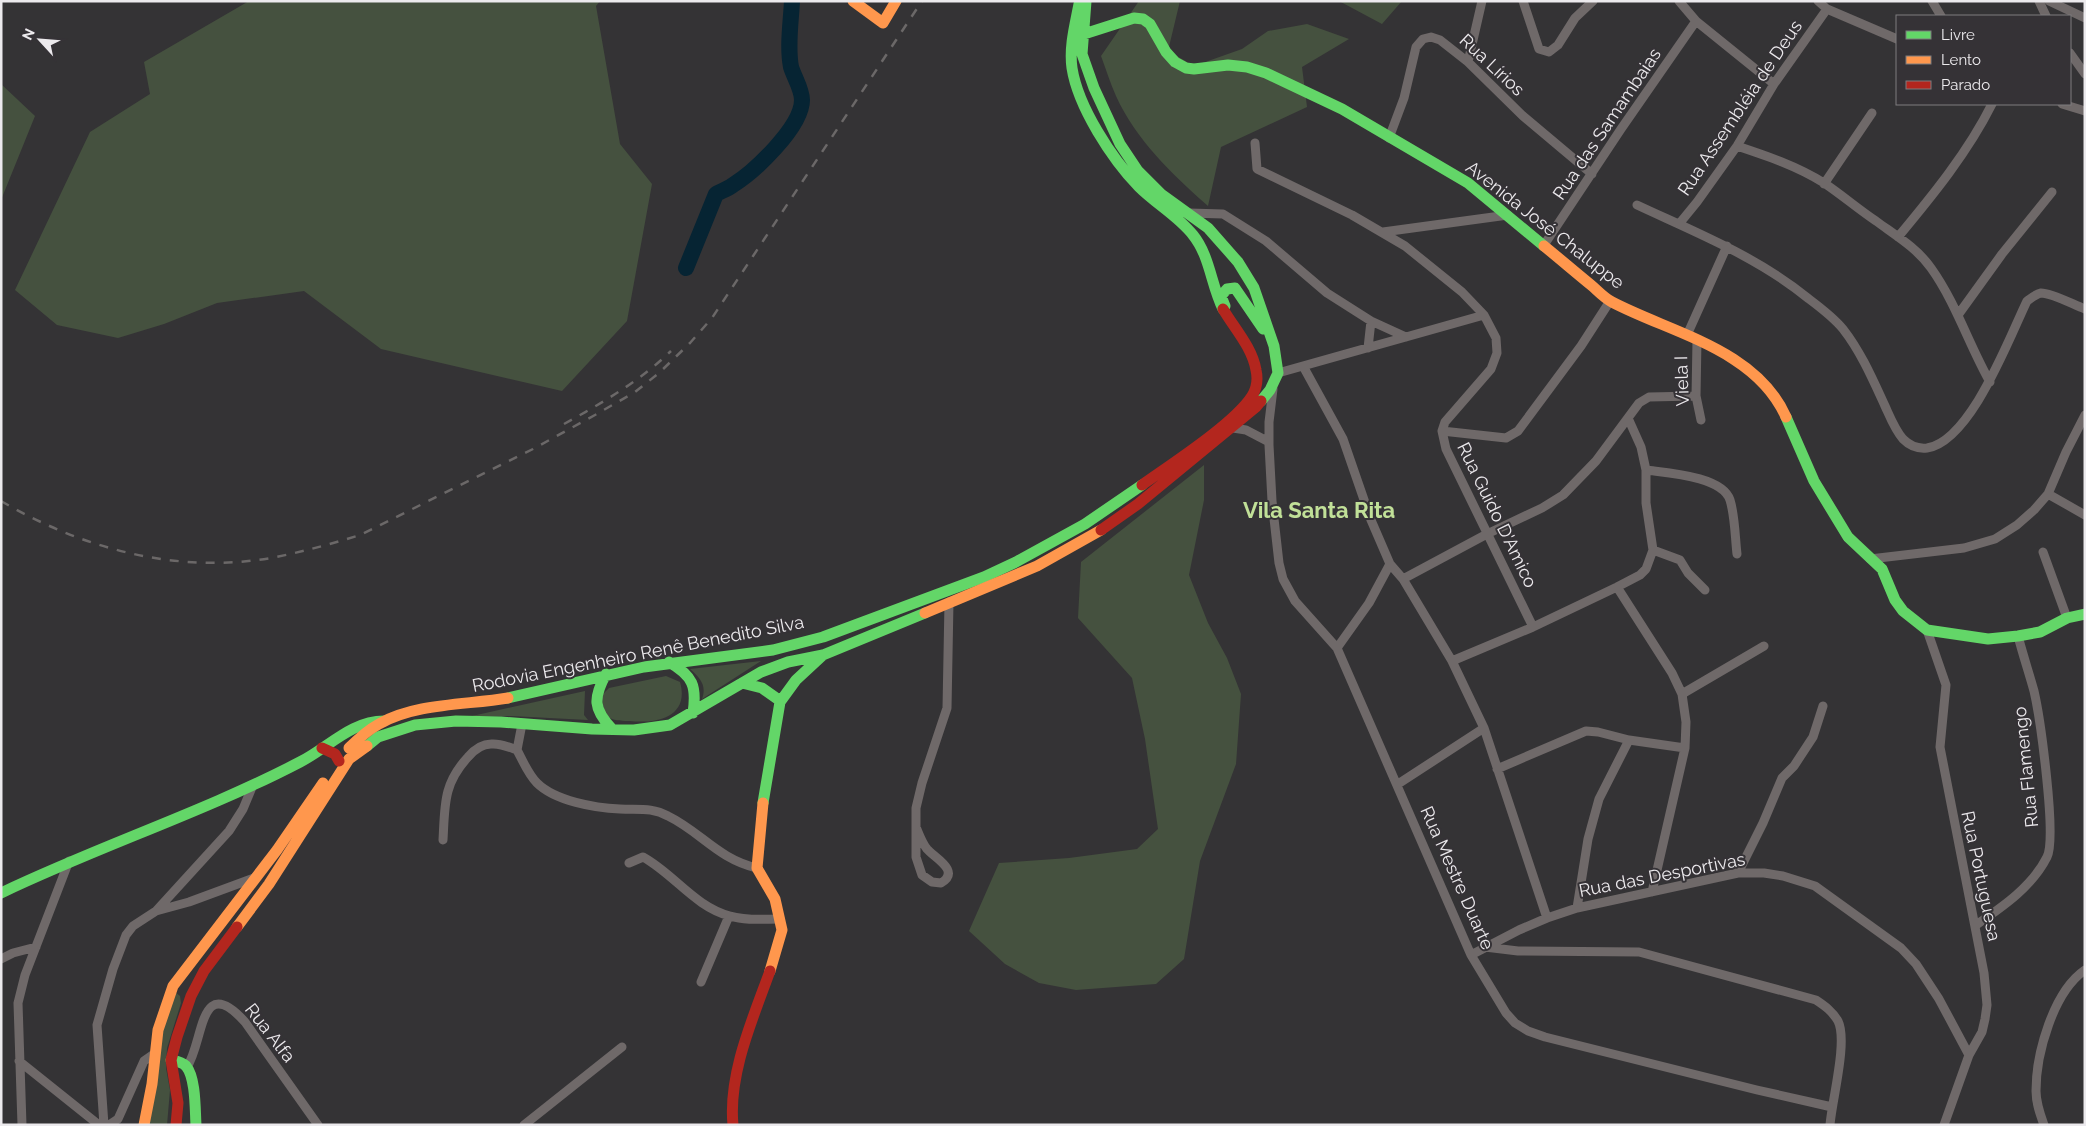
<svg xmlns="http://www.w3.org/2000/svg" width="2086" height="1126" font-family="Raleway,sans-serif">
<rect width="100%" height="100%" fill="#343335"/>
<path fill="#45513f" d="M 249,1 L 600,1 L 596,6 L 620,144 L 652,184 L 627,321 L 562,391 L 381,349 L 304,291 L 217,303 L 164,324 L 118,338 L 57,325 L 15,290 L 90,132 L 150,94 L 144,62 Z
M 1139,1 L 1180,1 L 1168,51 L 1194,66 L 1242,49 L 1268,31 L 1307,24 L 1349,39 L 1302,67 L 1307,107 L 1221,147 L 1208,206 C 1172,174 1136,140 1116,96 C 1110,83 1106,69 1101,56 Z
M 1339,1 L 1402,1 L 1382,24 Z
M 1,84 L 35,116 L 1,200 Z
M 1204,465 L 1204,500 L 1189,575 L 1208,623 L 1227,658 L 1241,694 L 1236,764 L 1200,861 L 1184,959 L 1156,984 L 1076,990 L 1039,983 L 1005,964 L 969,931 L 999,863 L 1069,858 L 1137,849 L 1158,829 L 1145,739 L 1132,678 L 1078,618 L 1081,562 Z
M 761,661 L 702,699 C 707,685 700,678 690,669 Z
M 666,676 L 680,682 C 690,717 656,724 630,721 C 624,721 615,721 610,718 C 603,713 603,703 601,696 L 609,688 Z
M 585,691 L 584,715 L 588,720 L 511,716 L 472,716 Z
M 175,992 L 180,996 L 181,1003 L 167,1048 L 166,1068 L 170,1090 L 167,1125 L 149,1125 L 162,1027 Z"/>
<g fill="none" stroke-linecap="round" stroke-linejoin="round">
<path stroke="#062433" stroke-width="16" d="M 686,268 L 716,194 C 721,191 728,189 733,185 C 754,172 802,127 802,100 C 802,89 794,77 791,67 C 787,46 791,22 792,1"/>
<path stroke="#6f6969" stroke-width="9" d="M 1523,1 L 1539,49 L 1549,52 L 1558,45 L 1575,18 L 1593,1
M 1679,1 L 1696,21 L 1774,84
M 1818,1 L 1827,9 L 1897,39
M 1932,1 L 1941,16
M 2039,1 L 2046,16
M 2049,1 L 2085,18
M 2070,53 L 2085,74
M 1468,62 L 1482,1
M 2062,104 L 2085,111
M 1389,138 L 1404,98 L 1416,47 L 1423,39 L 1431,37 L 1440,40 L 1468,62 L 1523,116 L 1592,174
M 1255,143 L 1257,169 L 1352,215 L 1405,246 L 1462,292 L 1484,315 L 1496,338 L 1497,353 L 1491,369 L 1445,422 L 1442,431 L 1446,449 L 1533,627
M 1737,146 C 1767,156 1797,166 1824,183 C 1842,195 1858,209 1876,221 C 1895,235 1917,248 1931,268 C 1956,303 1969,345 1990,382
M 1824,184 L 1872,113
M 1637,205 C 1697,233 1758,257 1809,299 C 1821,308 1834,318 1843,329 C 1861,352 1873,380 1885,406 C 1890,417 1895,430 1903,439 C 1909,445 1918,449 1927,448 C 1971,441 2009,338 2027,301 C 2031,298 2036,294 2041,293 C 2052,293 2074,305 2085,309
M 1189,213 L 1223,214 L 1266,241 L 1327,293 L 1371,321 L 1406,337
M 1679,224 L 1697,202 L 1737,146 L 1774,84 L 1827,9
M 1383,232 L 1508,215
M 1898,237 C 1933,195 1968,152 1992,104
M 1544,245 L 1621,129 L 1696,21
M 1958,315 L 2002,254 L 2052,192
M 1687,335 L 1727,246
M 1697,340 L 1696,396 L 1701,420
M 1368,348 L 1371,321
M 1303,366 L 1343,439 L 1371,520 L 1390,564 L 1403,579 L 1452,661 L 1484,728 L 1547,918
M 1278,373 L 1484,315
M 1273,389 L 1269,422 L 1269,445 L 1272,501 L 1279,563 L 1283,579 L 1295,601 L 1337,648 L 1471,955 L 1506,1013 L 1515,1023 L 1528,1031 L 1545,1037 L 1757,1090 L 1832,1107
M 1233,428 L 1246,430 L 1269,442
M 1442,431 L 1506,438 L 1518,431 L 1581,346 L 1610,301
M 1646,470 C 1667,473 1722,476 1730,500 C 1735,516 1735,537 1737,554
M 2048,494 L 2085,515
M 1653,550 L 1680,560 L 1688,573 L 1705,590
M 2043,552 L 2067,618
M 1870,559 L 1964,548 L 1995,539 L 2017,525 L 2034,510 L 2048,494 L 2066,452 L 2085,415
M 1403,579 L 1487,534 L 1542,508 L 1563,495 L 1596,461 L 1639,403 L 1649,397 L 1696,396
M 1617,587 L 1672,673 L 1682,694 L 1686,722 L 1685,748 L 1652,892
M 1927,630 L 1946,685 L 1940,747 L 1984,973 L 1987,1005 L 1985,1019 L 1982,1032 L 1969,1055 L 1944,1125
M 1337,648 L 1369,603 L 1390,564
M 1452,661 L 1533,627 L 1617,587 L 1640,575 L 1646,569 L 1653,550 L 1646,503 L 1646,470 L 1641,447 L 1628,418
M 1682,694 L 1764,646
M 522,724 L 517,750 C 523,761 528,774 537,783 C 555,801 595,808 620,809 C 638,810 652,807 668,816 C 701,832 718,859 757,868
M 1497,769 L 1586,731 L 1598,732 L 1629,740 L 1685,748
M 1398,784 L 1484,728
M 916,827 C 919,834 922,843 927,849 C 935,858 961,871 941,883 L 932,882 L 922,875 L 916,857 L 916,808 L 922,783 L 947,708 L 949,602
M 443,840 C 445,805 443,784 468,757 C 474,750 482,744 491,744 C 500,743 509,747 517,750
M 629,863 L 643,857 C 674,874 695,907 730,916 C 746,921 764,919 780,919
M 1738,873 L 1763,823 L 1782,778 L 1794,766 L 1813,737 L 1823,706
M 1577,908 L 1588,839 L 1599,799 L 1629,740
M 156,911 L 229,831 L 243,809 L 253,785
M 1976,925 C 2002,907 2032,887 2047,857 C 2057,837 2040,717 2034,691 C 2029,673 2023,655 2018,636
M 1485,947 L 1518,951 L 1639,952 L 1816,1000 C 1825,1006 1832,1011 1838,1021 C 1848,1041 1832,1100 1830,1125
M 1471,955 L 1519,930 L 1547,918 L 1577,908 L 1738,873 L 1764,873 L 1783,876 L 1815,886 L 1901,948 L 1916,964 L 1939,999 L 1969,1055
M 1,959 L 13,953 L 36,947
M 701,982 L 729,916
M 19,1061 L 99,1125
M 187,1067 C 204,1042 199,971 245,1022 L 318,1125
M 22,1125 L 18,1003 L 25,975 L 69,861
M 104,1125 L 97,1025 L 113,969 L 126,935 L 133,926 L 156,911 L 189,902 L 254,878
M 109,1125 L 118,1119 L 144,1061 L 154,1054
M 524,1125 L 622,1047
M 2044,1125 C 2040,1114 2036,1103 2036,1091 C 2036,1054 2053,992 2085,970"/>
<path stroke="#63d668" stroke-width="11" d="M 1086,1 L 1082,54 L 1094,88 L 1120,144 L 1138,171 L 1161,194 L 1208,228 L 1238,262 L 1254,288 L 1274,346 L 1278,373 L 1270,390 L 1261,401
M 1079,4 C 1075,25 1069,47 1072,68 C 1078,107 1112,159 1139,187 C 1156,204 1178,216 1193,235 C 1210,256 1211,285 1223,309
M 1084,34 L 1134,18 L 1143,19 L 1150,24 L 1166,52 L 1175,62 L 1186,68 L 1194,69 L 1228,65 L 1247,67 L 1266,73 L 1342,109 L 1468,183 L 1544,246
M 1225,306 L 1221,296 L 1227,289 L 1235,288 L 1263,329
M 1786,417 L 1814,481 L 1848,537 L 1882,569 L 1895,600 L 1903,611 L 1927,630 L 1988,639 L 2018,636 L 2040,632 L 2067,618 L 2085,614
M 669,662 C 693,676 697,686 693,713
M 606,674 C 593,698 593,709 612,729
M 742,683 L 762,688 L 779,700
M 508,698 L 644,667 L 773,650 L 823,637 L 984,577 L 1016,562 L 1085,524 L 1142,485
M 367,746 L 378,737 L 415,725 L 456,721 L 501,722 L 592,729 L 634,730 L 670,725 L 761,672 L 788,662 L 823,655 L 925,613
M 763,803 L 780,702 L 796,680 L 823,655
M 1,893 C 99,846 204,812 300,762 C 328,748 351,721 384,721
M 171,1060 C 176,1061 182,1062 186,1066 C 196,1078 195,1110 196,1125"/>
<path stroke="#ff974d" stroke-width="11" d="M 853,1 L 883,23 L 896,1
M 1544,246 C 1560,259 1575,272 1591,285 C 1597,290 1604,298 1612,302 C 1671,333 1756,349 1786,417
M 925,613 L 1037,566 L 1101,530
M 349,748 C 358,739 368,730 379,724 C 415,703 467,705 508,698
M 763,803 L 757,868 L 775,899 L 782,930 L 770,971
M 237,927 L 269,884 L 349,759 L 367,746
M 144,1125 L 152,1084 L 158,1030 L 173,986 L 277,850 L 323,783"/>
<path stroke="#b3261e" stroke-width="11" d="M 1142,485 C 1170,465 1234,424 1252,396 C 1257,388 1258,379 1256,370 C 1252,347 1234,328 1223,309
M 1101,530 L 1138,504 L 1256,407 L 1261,401
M 322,748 L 335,754 L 339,761
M 176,1125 L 178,1103 L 171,1060 L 177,1037 L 191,996 L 204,971 L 237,927
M 733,1125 C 728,1074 753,1018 770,971"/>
<path stroke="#6b6868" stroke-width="2.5" stroke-dasharray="9 9" stroke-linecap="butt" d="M 564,424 C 602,403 640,381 671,351
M 1,501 C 83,549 177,574 271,558 C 302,552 331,544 360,535 L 533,449 L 595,415 L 635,392 L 659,373 L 690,343 L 712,318 L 922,1"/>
</g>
<g text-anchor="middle" stroke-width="4" stroke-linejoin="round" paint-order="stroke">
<g font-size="18" fill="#eceaed" stroke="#353236">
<text transform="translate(1492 65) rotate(43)" y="6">Rua Lírios</text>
<text transform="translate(1740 108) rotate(-56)" y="6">Rua Assembléia de Deus</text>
<text transform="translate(1607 124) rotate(-56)" y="6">Rua das Samambaias</text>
<text transform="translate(1545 225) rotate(38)" y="6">Avenida José Chaluppe</text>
<text transform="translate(1682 381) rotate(-92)" y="6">Viela I</text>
<text transform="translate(1497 515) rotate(64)" y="6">Rua Guido D'Amico</text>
<text transform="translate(638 654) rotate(-11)" y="6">Rodovia Engenheiro Renê Benedito Silva</text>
<text transform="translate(2026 767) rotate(-96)" y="6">Rua Flamengo</text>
<text transform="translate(1662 875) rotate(-11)" y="6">Rua das Desportivas</text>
<text transform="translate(1981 876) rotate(78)" y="6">Rua Portuguesa</text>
<text transform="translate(1457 878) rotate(66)" y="6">Rua Mestre Duarte</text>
<text transform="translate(270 1033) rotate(52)" y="6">Rua Alfa</text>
</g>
<g font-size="22" font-weight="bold" fill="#c1e098" stroke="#353236">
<text x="1319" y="518">Vila Santa Rita</text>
</g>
</g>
<rect width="2086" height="1126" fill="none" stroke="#eceaed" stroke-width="5"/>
<rect x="1896" y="15" width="175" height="90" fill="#353236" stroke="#7e7c7f"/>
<rect x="1906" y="31" width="25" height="8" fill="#63d668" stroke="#7e7c7f"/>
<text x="1941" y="40" font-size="15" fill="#eceaed">Livre</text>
<rect x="1906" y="56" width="25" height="8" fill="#ff974d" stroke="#7e7c7f"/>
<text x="1941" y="65" font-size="15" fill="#eceaed">Lento</text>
<rect x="1906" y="81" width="25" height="8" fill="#b3261e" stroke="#7e7c7f"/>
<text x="1941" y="90" font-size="15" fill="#eceaed">Parado</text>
<g transform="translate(40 40) rotate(296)" stroke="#353236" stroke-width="4" paint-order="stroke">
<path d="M0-4L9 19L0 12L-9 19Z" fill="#eceaed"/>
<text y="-8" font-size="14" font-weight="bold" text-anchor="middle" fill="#eceaed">N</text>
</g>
</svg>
